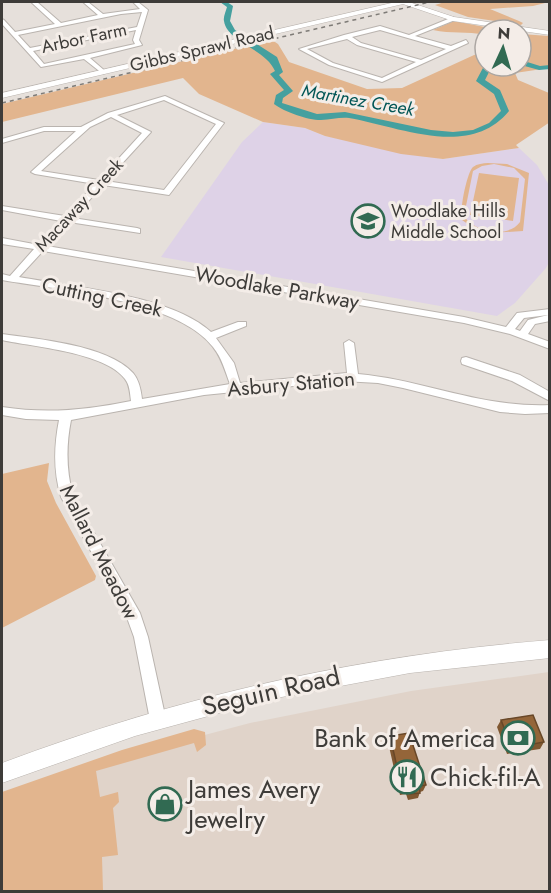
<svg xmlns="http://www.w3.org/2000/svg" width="551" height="893" font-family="Jost,sans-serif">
<rect width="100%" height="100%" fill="#e6e0db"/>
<path fill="#e0d3c9" d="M 549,672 L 549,891 L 2,891 L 2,801 L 144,751 L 250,723 L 411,691 Z"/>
<path fill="#ded2e7" d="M 263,122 L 305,128 L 325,136 L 443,159 L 519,148 L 537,165 L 549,185 L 549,262 L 546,268 L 515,303 L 497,316 L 161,257 L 242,142 Z"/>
<path fill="#e2b58e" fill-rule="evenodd" d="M 445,2 L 549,2 L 533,6 L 490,9 L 519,21 L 523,23 L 521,25 L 468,17 L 435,5 Z
M 454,21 L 500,30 L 485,30 L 485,35 C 467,31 451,34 433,30 Z
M 521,34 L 549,36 L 549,68 L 515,73 L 518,80 L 549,93 L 550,122 L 516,145 L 519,148 L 443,159 L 401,154 L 325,136 L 305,128 L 263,122 L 199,94 L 183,78 L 2,122 L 2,104 L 272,40 L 278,44 L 289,62 L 367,89 L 402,88 L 485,50 L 485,66 L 521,66 Z
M 488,163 L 507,164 L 529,173 L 523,231 L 490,233 L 475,229 L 462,220 C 459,212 467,172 473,167 C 477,164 483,163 488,163 ZM 494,164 L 514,168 L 525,179 L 520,222 C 508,239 474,232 464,216 L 473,171 L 482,166 Z
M 479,173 L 519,178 L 513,221 L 470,215 Z
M 49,463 L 47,481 L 56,503 L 96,576 L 95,580 L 2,628 L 2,474 Z
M 194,729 L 205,732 L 206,745 L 197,752 L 194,743 L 96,771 L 100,797 L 118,792 L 119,802 L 113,808 L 118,855 L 102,857 L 103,891 L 2,891 L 2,792 L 122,750 Z"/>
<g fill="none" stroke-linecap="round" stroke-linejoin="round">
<path fill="#45a09f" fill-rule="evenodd" d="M 220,2 L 227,2 L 233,6 L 230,21 L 235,30 L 277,57 L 283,72 L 279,75 L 293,91 L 283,98 L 282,103 L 317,114 L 345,112 L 431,130 L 453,132 L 473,130 L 489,123 L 501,111 L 494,94 L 476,81 L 484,66 L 499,66 L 490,70 L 485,80 L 500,90 L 509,111 C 470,159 400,127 349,118 C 339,117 331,120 321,120 C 307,120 285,112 274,104 L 276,95 L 284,90 L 270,74 L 275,71 C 266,49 227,42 224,21 C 223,17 226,11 227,7 Z
M 521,60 L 540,66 L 550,65 L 550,69 L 539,70 L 521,65 Z"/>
<g stroke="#bab4af" stroke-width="2">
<path id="minor" d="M 31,2 L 37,2 L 61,23 L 98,15 L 83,2 L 88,2 L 103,14 L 140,9 L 133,2 L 138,2 L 148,10 L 139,40 L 142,45 L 90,58 L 105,71 L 106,72 L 103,74 L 84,59 L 41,67 L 2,24 L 2,19 L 4,20 L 15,32 L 55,24 ZM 142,12 L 137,27 L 30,48 L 18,35 L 121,14 ZM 136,30 L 133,40 L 135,44 L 44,64 L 33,51 Z
M 453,17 L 455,20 L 415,36 L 451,46 L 466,40 L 468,43 L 382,82 L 329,65 L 299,49 L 344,35 L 380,26 L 409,35 ZM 380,30 L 446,49 L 421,60 L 361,43 L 352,37 ZM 347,39 L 357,45 L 416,62 L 382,78 L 333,63 L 307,49 Z
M 165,96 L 224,123 L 169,195 L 103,185 L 73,218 L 137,228 L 140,229 L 140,233 L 69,222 L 47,246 L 464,317 L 506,327 L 517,313 L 550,309 L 550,321 L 535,324 L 528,334 L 550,342 L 550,349 L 510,334 L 464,323 L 43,251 L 19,277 C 73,287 171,295 211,332 L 238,322 L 246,322 L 246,326 L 216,338 L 234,363 L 240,383 L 347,373 L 344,343 L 349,340 L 354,343 L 358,374 C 425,380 480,408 550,405 L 550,413 L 525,414 L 500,412 L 403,388 L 378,383 L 343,381 L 204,395 L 71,420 C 66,446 66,470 73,496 L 140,613 L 148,637 L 166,720 L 164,726 L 158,728 L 152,726 L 150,720 L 134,637 L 126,615 L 61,497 C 53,471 54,446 59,420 L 26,419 L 2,415 L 2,407 C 47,414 87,410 131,401 C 130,394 130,385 125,379 C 105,352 33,347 2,340 L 2,334 C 37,339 108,345 133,373 C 139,380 141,390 142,399 L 230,384 C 225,371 222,358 213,347 C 177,300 58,290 2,280 L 2,274 L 10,276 L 34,249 L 2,244 L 2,238 L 39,245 L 61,221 L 2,210 L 2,206 L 65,216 L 95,184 L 35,174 L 31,172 L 76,131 L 44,131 L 2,143 L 2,139 L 44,127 L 81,127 L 108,113 ZM 164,100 L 216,124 L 164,190 L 106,181 L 151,132 L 117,115 ZM 111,117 L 142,133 L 99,180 L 41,171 L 90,127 ZM 548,315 L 528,320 L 520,331 L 515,329 L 524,318 Z
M 466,357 L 520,375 L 550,392 L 550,401 L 512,381 L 462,364 L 461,361 L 462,358 Z"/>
</g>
<g stroke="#bab4af" stroke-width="1">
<path id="major" d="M 396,2 L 409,2 L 454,17 L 550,31 L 550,35 L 453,21 L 403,4 L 2,98 L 2,93 Z
M 550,640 L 550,658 L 410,673 L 271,699 L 135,736 L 2,783 L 2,763 C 183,695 356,656 550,640 Z"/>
</g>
<use href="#minor" fill="#fff" fill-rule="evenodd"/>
<use href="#major" fill="#fff" fill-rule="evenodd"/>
<path stroke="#7e7b77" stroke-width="1.5" stroke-dasharray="4 4" stroke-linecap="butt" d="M 2,103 L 430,2"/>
</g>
<path fill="#7f5731" d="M 501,720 L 544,742 L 540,749 L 507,754 L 497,727 Z
M 390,736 L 426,785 L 423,791 L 420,792 L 418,798 L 408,800 L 406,794 L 400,795 L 388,742 Z"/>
<path fill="#946539" stroke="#684728" stroke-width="1.5" d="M 533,715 L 544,742 L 512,748 L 501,720 Z
M 409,733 L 426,785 L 419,786 L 420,793 L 410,794 L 409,788 L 402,789 L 390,736 Z"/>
<defs>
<g id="school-ring" transform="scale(1.725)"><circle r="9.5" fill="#f4ede8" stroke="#316a52" stroke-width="1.5"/><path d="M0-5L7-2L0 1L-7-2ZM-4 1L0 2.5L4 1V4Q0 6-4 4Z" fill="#316a52"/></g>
<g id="bank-ring" transform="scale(1.725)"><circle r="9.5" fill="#f4ede8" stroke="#316a52" stroke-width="1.5"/><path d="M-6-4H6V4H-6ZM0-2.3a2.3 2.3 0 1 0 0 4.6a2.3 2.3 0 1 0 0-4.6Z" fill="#316a52"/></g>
<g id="restaurant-ring" transform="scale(1.725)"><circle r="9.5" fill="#f4ede8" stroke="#316a52" stroke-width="1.5"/><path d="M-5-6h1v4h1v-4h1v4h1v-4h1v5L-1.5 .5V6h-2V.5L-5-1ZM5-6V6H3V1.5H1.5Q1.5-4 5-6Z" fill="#316a52"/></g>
<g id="shop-ring" transform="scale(1.725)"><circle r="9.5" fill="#f4ede8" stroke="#316a52" stroke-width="1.5"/><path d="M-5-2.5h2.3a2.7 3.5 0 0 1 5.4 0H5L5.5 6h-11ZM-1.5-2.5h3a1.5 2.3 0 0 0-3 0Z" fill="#316a52"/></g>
</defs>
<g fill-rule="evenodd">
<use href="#school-ring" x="368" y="221"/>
<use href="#bank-ring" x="518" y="738"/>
<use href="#restaurant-ring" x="407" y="777"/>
<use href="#shop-ring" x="165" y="804"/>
</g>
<g text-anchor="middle" stroke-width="6" stroke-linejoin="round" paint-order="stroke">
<g font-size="18" fill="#3e3c39" stroke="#f4ede8">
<text transform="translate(84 38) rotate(-12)" y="6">Arbor Farm</text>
<text transform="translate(202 49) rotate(-13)" y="6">Gibbs Sprawl Road</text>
<text transform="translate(79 205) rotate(-47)" y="6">Macaway Creek</text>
</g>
<g font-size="18" font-style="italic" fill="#025656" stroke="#f4ede8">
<text transform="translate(358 100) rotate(10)" y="6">Martinez Creek</text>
</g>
<g font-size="18" fill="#3e3c39" stroke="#f4ede8" text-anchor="start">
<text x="391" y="217">Woodlake Hills<tspan x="391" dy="21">Middle School</tspan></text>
</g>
<g font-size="21" fill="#3e3c39" stroke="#f4ede8">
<text transform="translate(277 288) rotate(10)" y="7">Woodlake Parkway</text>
<text transform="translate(102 297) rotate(12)" y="7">Cutting Creek</text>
<text transform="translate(291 384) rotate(-5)" y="7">Asbury Station</text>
<text transform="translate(99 552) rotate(63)" y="7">Mallard Meadow</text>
</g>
<g font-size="26" fill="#3e3c39" stroke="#f4ede8">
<text transform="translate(271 691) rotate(-13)" y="9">Seguin Road</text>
</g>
<g font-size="26" fill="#3e3c39" stroke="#f4ede8" text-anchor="start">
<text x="495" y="747" text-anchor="end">Bank of America</text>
<text x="430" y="786">Chick-fil-A</text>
<text x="188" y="798">James Avery<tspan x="188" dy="30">Jewelry</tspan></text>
</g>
</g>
<rect width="551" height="893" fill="none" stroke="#3e3c39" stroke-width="6"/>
<g transform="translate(503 48) rotate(4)"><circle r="28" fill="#f4ede8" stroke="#aba6a2" stroke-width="1.5"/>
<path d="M0-4.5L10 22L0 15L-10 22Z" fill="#316a52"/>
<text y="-9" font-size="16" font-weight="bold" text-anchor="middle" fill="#3e3c39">N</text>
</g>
</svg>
